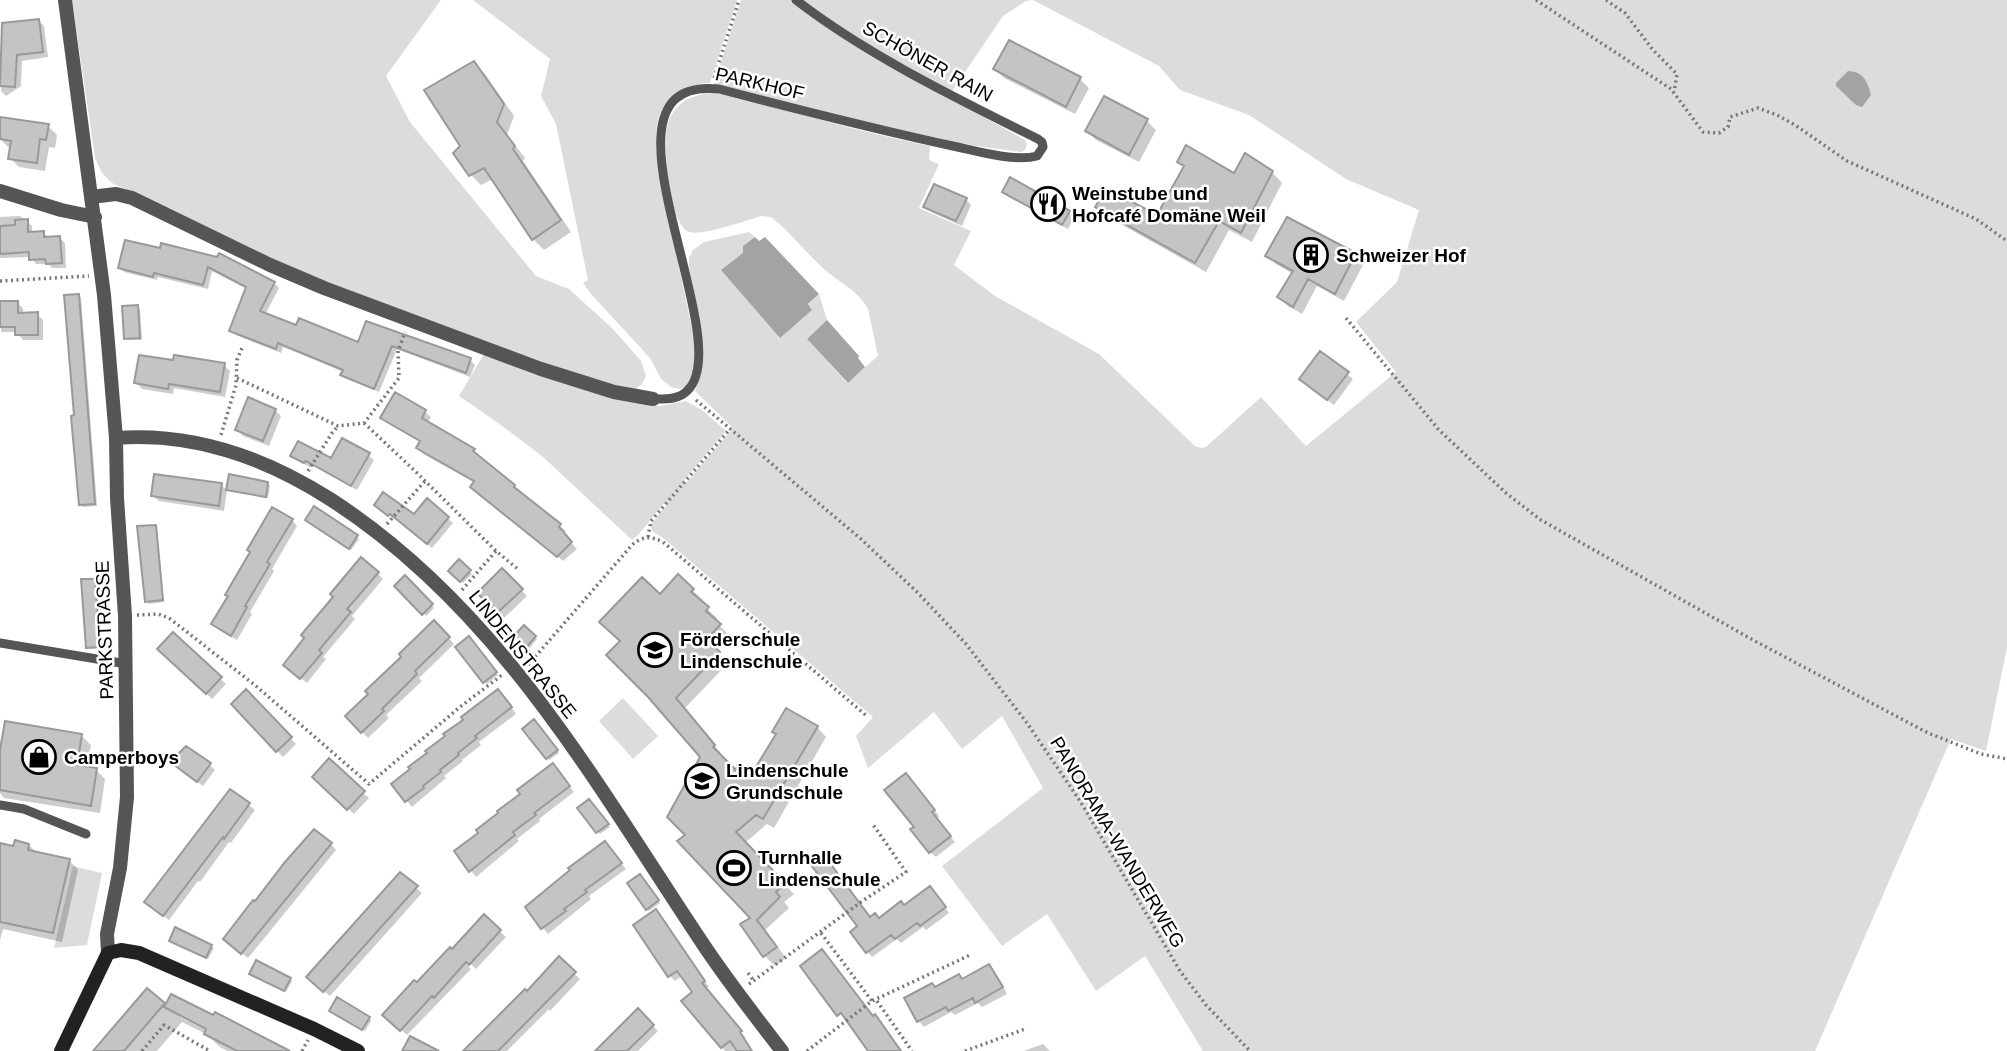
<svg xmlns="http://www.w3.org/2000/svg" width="2007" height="1051" font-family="Arial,sans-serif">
<rect width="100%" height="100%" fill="#fff"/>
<path fill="#dcdcdc" d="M 72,0 L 441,0 L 386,76 L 410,122 L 536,276 L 569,289 L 613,329 L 641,361 L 646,376 L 642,384 L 635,390 L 588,380 L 299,273 L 112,183 L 102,173 L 95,158 Z
M 473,0 L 737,0 L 710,83 C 657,86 652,122 658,167 L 694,338 L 695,369 L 686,386 L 681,389 L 671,387 L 661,379 L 650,358 L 591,294 L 583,283 L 588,280 L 556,124 L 541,96 L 550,59 Z
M 741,0 L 2007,0 L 2007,647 L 1986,751 L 1951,739 L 1815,1051 L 1203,1051 L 1145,956 L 1096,991 L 1047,914 L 1002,946 L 942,866 L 1043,788 L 1002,716 L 962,749 L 934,712 L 868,768 L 856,736 L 873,717 L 663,538 L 652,531 L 651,524 L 667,505 L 664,503 C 653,515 645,530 632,540 L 543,457 L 501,425 L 459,396 L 484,354 L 628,401 L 660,406 L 686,401 L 702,410 L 726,431 L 683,481 L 686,483 L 733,428 L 695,391 L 701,375 L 703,353 L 695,295 L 689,267 L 689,258 L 693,250 L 704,242 L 749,232 L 755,237 L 743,246 L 779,338 L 812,310 L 808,305 L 819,294 L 827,320 L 807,339 L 847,383 L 878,356 L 868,309 C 858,290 838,282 823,268 C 805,252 790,232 771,217 L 761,216 C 745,221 703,236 689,232 C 669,226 661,138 669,120 C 676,104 687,97 705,94 C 726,91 758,104 779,109 C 829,122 879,136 930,146 L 929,160 L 939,164 L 919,208 L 971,231 L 954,265 L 995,296 L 1099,354 L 1195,446 L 1201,448 L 1206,447 L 1261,397 L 1306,446 L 1396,372 L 1356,322 L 1397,282 L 1419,210 L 1346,179 L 1249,115 L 1180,90 L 1159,66 L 1033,0 L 1026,1 L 1003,16 L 948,97 L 1025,140 L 1027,144 L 1025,150 L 1021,152 L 976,146 L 880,126 L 714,84 Z
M 623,698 L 658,736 L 633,759 L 599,721 Z
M 73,866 L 102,873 L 87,945 L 54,948 Z"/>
<path fill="#a3a3a3" d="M 1848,71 C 1863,71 1868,82 1871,95 L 1862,107 L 1856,105 L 1836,86 L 1836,83 Z
M 755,237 L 759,241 L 765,237 L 819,294 L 808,304 L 812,310 L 780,338 L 721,270 L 743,253 L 743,246 Z
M 827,320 L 859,356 L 858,358 L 865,367 L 848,383 L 807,339 Z"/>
<path fill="#0003" fill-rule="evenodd" d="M 38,20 L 44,26 L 48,57 L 22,61 L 21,86 L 6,96 L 1,91 L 4,25 Z
M 474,63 L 485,74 L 514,116 L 507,135 L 525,158 L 523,161 L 571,232 L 544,250 L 533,239 L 493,179 L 481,185 L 470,174 L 462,146 Z
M 995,69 L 1080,79 L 1089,88 L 1075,114 L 1004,78 Z
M 1147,121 L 1156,130 L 1139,162 L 1096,140 L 1087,131 Z
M 48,126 L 57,135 L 55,148 L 49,147 L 45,171 L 19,167 L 10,158 L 12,148 L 8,147 L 0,139 L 0,129 Z
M 1179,162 L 1235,176 L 1272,172 L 1282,183 L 1252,242 L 1229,230 L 1206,272 L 1108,217 L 1097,207 L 1157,217 L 1185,168 Z
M 1004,192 L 1069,212 L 1074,218 L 1068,229 L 1009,197 Z
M 966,199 L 971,205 L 962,226 L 931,212 L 925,206 Z
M 20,216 L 32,226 L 32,233 L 44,233 L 49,238 L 60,238 L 65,243 L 66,268 L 52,268 L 48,264 L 36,264 L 31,257 L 0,258 L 0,217 Z
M 1287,219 L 1355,255 L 1364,263 L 1344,301 L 1317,286 L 1302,314 L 1288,306 L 1279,297 L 1293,274 L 1276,264 L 1267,256 Z
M 126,242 L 274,283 L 279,288 L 265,315 L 297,327 L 359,344 L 367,323 L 470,360 L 475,365 L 470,377 L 397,349 L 379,392 L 347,379 L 343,375 L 344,372 L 283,347 L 281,353 L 236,335 L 231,331 L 247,289 L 212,271 L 208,289 L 158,277 L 157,280 L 124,272 L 120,267 Z
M 78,296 L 81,298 L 97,506 L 83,507 L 80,504 Z
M 0,303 L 17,303 L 23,308 L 23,314 L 37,314 L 43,320 L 43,340 L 23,340 L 17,332 L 1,332 Z
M 137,306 L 140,309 L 142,340 L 128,340 L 126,338 Z
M 1320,353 L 1353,379 L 1334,405 L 1306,384 Z
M 174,363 L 224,365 L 230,371 L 225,397 L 174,388 L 173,394 L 142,389 L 136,383 Z
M 396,395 L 425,412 L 431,417 L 427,424 L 474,450 L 479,456 L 478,457 L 514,487 L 519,493 L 560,526 L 566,531 L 563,534 L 577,549 L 563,561 L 477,492 L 475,483 L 423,454 L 418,448 L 421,442 L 388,423 L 382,418 Z
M 275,410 L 281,416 L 269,446 L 243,436 L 237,430 Z
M 293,455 L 331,460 L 368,455 L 374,460 L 357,490 L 311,464 L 310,467 L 298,461 Z
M 268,483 L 270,486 L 268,498 L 230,491 L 228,489 Z
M 222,485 L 227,491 L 224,511 L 159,501 L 153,496 Z
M 427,501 L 453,523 L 432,548 L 396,517 L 394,519 L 381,510 L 414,516 Z
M 292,520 L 297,526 L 272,569 L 274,571 L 250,612 L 252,614 L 237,640 L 219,629 L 213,624 Z
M 310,522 L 356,537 L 359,539 L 351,550 Z
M 155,526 L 157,529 L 164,602 L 149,604 L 147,601 Z
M 459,562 L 472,574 L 463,583 L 450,571 Z
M 502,570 L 527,596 L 504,618 L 479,593 Z
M 377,573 L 383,579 L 352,616 L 355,619 L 323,657 L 326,659 L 307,683 L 291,670 Z
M 678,577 L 703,600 L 701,603 L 717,618 L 715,621 L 729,635 L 716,650 L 728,663 L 685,708 L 723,756 L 721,758 L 736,773 L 755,773 L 817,727 L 826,737 L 774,828 L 767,824 L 745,843 L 794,894 L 784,902 L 789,908 L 765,930 L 786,958 L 775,966 L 765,956 L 743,925 L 753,918 L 687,835 L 702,757 L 649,696 L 660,597 Z
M 405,578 L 434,608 L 426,616 L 396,586 Z
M 94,580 L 97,583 L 101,648 L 90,649 L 87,647 Z
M 434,623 L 454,644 L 419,678 L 422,681 L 386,715 L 389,718 L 368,738 L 347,716 Z
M 524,627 L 537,639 L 528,650 L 514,638 Z
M 173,635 L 226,684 L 212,699 L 160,649 Z
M 471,640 L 498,675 L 487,684 L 457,647 Z
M 246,692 L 296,744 L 283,757 L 233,704 Z
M 504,697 L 516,714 L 479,742 L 481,745 L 462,760 L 463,761 L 444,776 L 446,778 L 412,807 L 393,784 L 465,720 Z
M 536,724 L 559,753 L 549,760 L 547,758 Z
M 82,736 L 91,745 L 87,768 L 96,770 L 105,779 L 100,813 L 4,798 L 0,793 L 0,760 Z
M 329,761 L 369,798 L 354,814 L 314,777 Z
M 210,765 L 215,770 L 203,786 L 177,767 Z
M 558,771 L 574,792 L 539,819 L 540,821 L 517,839 L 519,841 L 476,877 L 456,852 L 480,833 L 522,794 Z
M 911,781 L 939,816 L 936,819 L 955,842 L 936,857 L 930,852 L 916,827 Z
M 231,791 L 255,810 L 231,843 L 229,842 L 200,882 L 198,881 L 169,920 L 146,902 Z
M 591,803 L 610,827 L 600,834 L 580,808 Z
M 605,843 L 626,869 L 589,896 L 591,899 L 548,934 L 527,908 Z
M 331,844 L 336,850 L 248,958 L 231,945 Z
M 0,845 L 14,848 L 29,845 L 37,853 L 69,860 L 78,870 L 62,942 L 3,929 L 0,940 Z
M 400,874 L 422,893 L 330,996 L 313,983 Z
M 642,878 L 660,903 L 649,911 L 647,909 Z
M 935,893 L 949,913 L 926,930 L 923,927 L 901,943 L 897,939 L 872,957 L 852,932 L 871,918 L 879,919 Z
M 484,917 L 506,937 L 476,969 L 461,955 L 459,957 L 471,969 L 407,1035 L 385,1015 L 452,951 Z
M 661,917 L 709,987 L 705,989 L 745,1037 L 744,1038 L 752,1051 L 725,1051 L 684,1001 L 694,993 L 682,976 L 675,981 L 670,976 Z
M 173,943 L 211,946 L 214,948 L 208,959 Z
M 559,959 L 580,979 L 550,1011 L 549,1009 L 507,1051 L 466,1051 L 527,993 Z
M 989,966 L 995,972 L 1007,994 L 982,1007 L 978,1003 L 955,1015 L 951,1012 L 924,1027 L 919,1021 L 936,989 L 963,981 Z
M 253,976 L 290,979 L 292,981 L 286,992 Z
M 147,990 L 166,1007 L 214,1018 L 286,1051 L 227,1051 L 220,1047 L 206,1034 L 182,1022 L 157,1051 L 96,1051 ZM 180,1013 L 215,1031 L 213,1034 L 180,1017 Z
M 638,1011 L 658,1031 L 638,1051 L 594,1051 L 603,1042 L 605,1043 Z
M 333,1013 L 369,1018 L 371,1021 L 365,1031 Z
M 1043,1044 L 1050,1051 L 1024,1051 Z"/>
<path fill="#c4c4c4" stroke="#999" stroke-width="2" d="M 39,19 L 43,52 L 17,55 L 15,87 L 0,86 L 2,23 Z
M 1009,40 L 1081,77 L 1066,107 L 993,69 Z
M 474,61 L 504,104 L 497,122 L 515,146 L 513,149 L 561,220 L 532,240 L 484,168 L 469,176 L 453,153 L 460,146 L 424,90 Z
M 1104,96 L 1148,119 L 1129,155 L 1085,131 Z
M 0,117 L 49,124 L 46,140 L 40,139 L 37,163 L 8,159 L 11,141 L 0,139 Z
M 1186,145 L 1234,173 L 1245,153 L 1273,171 L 1241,233 L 1219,221 L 1195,263 L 1095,207 L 1106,188 L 1157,215 L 1184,166 L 1177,162 Z
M 1010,177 L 1070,211 L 1062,225 L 1002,192 Z
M 934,184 L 967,198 L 956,221 L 923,207 Z
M 1287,217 L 1356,253 L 1335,294 L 1308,279 L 1293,307 L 1277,297 L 1293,271 L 1265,256 Z
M 28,219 L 28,232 L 44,231 L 44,237 L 60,236 L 62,263 L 46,264 L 45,259 L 29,260 L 29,252 L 0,254 L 0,226 L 15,225 L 15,220 Z
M 125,240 L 160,248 L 161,243 L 217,257 L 219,253 L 275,282 L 260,311 L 296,325 L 299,318 L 358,342 L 366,321 L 471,358 L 466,373 L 392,346 L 374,389 L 340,375 L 343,370 L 278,343 L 276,349 L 229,331 L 246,287 L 208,267 L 203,285 L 154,273 L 153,277 L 118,268 Z
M 79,294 L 95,504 L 79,505 L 71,416 L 74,415 L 64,295 Z
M 0,301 L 18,301 L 18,313 L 38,312 L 38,335 L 15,335 L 15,327 L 0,327 Z
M 138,305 L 140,338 L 124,339 L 122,306 Z
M 1320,351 L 1349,372 L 1327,400 L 1299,379 Z
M 139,355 L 173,360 L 174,355 L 225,363 L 220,392 L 169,384 L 168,389 L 134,383 Z
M 395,392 L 426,410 L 422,418 L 475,449 L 473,451 L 515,485 L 514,487 L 561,524 L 559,527 L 572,542 L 557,557 L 470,487 L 474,481 L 416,448 L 420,441 L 380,418 Z
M 248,397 L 276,409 L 263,441 L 235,430 Z
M 342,438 L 370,453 L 351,486 L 306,461 L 304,463 L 290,456 L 298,441 L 331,458 Z
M 154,474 L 222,483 L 219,506 L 151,496 Z
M 229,474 L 268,482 L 266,497 L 226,490 Z
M 383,492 L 414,514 L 427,498 L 449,517 L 427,544 L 390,514 L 388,516 L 374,505 Z
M 314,506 L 358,535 L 349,549 L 305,520 Z
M 272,507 L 293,519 L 267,562 L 270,564 L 245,606 L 247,607 L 231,636 L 211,624 L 228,596 L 225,595 L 250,552 L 247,550 Z
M 156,525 L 163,600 L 145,602 L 137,526 Z
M 361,557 L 379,572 L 347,609 L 351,612 L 319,650 L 322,653 L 300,679 L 283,665 L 304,638 L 301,635 L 333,597 L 330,594 Z
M 459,559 L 471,570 L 460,582 L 448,571 Z
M 502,568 L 523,589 L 497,613 L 477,593 Z
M 678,574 L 694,589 L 691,592 L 709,607 L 706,611 L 721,624 L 707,639 L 720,652 L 676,698 L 715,745 L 713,747 L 736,770 L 738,763 L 754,770 L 776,734 L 772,732 L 786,708 L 818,726 L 763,819 L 756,815 L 736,832 L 785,883 L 776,892 L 780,897 L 757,920 L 777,947 L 763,957 L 740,924 L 750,918 L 677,841 L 685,835 L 667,817 L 700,757 L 648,697 L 606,655 L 620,641 L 599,622 L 642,577 L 660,594 Z
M 405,575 L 433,604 L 422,615 L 394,586 Z
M 81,579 L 95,579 L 100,647 L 86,648 Z
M 434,620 L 450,637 L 415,671 L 417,674 L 382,709 L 384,711 L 361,733 L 345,716 L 368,694 L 365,691 L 401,657 L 399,654 Z
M 524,625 L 536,636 L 525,649 L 512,638 Z
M 173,632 L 222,677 L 206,694 L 157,649 Z
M 469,636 L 497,672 L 483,683 L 455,647 Z
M 246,689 L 292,737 L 276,752 L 231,704 Z
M 498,689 L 512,707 L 475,736 L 477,738 L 458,753 L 459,755 L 440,770 L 441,772 L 423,786 L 424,788 L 405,802 L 391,784 L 410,769 L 408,767 L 427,753 L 425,751 L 445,736 L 443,734 L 463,720 L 461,717 Z
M 534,719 L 558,750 L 546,759 L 522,729 Z
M 5,721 L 82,734 L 77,765 L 97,768 L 91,806 L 0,790 L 0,750 Z
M 186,746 L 211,763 L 197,782 L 170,762 Z
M 329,758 L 365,791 L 347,810 L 312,777 Z
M 553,763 L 570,786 L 534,813 L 536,815 L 513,832 L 515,835 L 469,872 L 454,851 L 478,833 L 476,830 L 498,813 L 497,811 L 520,794 L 517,790 Z
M 906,773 L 935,810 L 932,812 L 951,836 L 929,853 L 910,829 L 914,827 L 884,790 Z
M 230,789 L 250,803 L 224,839 L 223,837 L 163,916 L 144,902 Z
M 589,799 L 609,824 L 596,833 L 577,808 Z
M 314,829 L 332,843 L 241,954 L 223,939 L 253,900 L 255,901 L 285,862 Z
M 15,840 L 29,844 L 28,850 L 70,859 L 53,933 L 0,922 L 0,843 L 13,846 Z
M 605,841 L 622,863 L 585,890 L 587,892 L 564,909 L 566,911 L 541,929 L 525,907 L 570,870 L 568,868 Z
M 824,855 L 870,917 L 875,913 L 879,918 L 901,901 L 904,905 L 930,886 L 946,907 L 920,926 L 917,923 L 895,939 L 891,935 L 866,953 L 850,932 L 857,926 L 811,865 Z
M 400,872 L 418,886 L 323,992 L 306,977 Z
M 640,874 L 659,900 L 646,910 L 627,883 Z
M 656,909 L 705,981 L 702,983 L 742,1031 L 740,1032 L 752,1051 L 737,1051 L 730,1041 L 721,1048 L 681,1001 L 692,992 L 677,971 L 668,977 L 633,925 Z
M 484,914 L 501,930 L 469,965 L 466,962 L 434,998 L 432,996 L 400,1031 L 382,1015 L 414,980 L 417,982 L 450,947 L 452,949 Z
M 175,927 L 212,945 L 206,958 L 169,941 Z
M 822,949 L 873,1016 L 875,1014 L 901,1051 L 868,1051 L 841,1013 L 837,1016 L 800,966 Z
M 559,956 L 576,972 L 498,1051 L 463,1051 L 525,989 L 527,991 Z
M 256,960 L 291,978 L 284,991 L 249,974 Z
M 989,964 L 1003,987 L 975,1003 L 973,998 L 948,1011 L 946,1007 L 917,1022 L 904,998 L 932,983 L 935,987 L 959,974 L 962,979 Z
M 147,988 L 165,1003 L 124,1051 L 93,1051 Z
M 171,994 L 213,1015 L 215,1012 L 290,1051 L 237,1051 L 204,1034 L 206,1029 L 164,1007 Z
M 337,997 L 370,1017 L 362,1030 L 329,1011 Z
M 638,1008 L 654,1025 L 627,1051 L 595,1051 Z
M 410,1036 L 439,1051 L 402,1051 Z"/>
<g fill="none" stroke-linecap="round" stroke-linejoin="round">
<path stroke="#777" stroke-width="3.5" stroke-dasharray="2 3.5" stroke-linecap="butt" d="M 1536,0 L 1671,89 L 1703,132 L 1719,133 L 1728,127 L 1730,117 L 1758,108 L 1777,115 L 1795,125 L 1847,161 L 1976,219 L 2007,241
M 1606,0 L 1625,13 L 1653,50 L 1677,74 L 1674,92
M 714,78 L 739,0
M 0,281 L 89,276
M 1346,318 L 1439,430 L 1507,494 L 1541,520 L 1753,640 L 1928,733 L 1981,754 L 2007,759
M 237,378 L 338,426 L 364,423 L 399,378 L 398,351 L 405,332
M 696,400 L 861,539 L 918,593 L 966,644 L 1027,723 L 1080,801 L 1180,971 L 1206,1005 L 1250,1051
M 364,423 L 415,471 L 496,551 L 519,570
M 221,435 L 236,385 L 237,360 L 242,348
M 308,471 L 332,433 L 338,426
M 387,524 L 425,481
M 648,537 L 651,521 L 730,429
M 462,590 L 496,551
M 137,615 L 158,614 L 169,618 L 256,686 L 369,784 L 460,707 L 502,675
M 528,665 L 632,545 C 642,536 651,536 663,542 L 868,717
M 821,933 L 872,1001
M 748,973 L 754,981
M 749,984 L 861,902 L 906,872 L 872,823
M 877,1001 L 912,1051
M 142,1051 L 164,1025 L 210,1051
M 302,1051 L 308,1040
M 807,1051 L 872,1001 L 970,955
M 965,1051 L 1025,1029"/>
<path stroke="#555" stroke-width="9" d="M 653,399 C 665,399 679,400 688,390 C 740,337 580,74 719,89 C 796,109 874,129 953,146 C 976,151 1014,162 1037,156 L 1043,147 L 1042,142 L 1038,139 C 958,99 867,55 796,0
M 0,643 L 127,664
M 0,805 L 24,809 L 86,834"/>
<path stroke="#555" stroke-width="14" d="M 65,0 L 104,295 L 116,438 L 117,498 L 125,616 L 127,797 L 120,868 L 107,934 L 108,953
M 0,191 L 61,210 L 95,217
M 91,197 L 116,194 L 132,198 L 270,265 L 324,288 L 541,369 L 614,392 L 653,399
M 116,438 C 194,432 264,457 330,499 C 498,607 593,779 701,941 C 726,979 754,1015 782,1051"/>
<path stroke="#222" stroke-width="14" d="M 61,1051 L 108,953 L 121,950 L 139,953 L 314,1029 L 358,1051"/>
</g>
<defs>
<g id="restaurant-ring" transform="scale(1.75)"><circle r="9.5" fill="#fff" stroke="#000" stroke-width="1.5"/><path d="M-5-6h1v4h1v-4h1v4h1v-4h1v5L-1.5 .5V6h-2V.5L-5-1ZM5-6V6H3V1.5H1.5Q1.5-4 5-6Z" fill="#000"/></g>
<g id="building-ring" transform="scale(1.75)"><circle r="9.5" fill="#fff" stroke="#000" stroke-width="1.5"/><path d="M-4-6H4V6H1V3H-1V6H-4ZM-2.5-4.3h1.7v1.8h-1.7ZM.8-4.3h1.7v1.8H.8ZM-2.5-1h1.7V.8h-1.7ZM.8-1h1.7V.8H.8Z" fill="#000"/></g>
<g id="school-ring" transform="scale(1.75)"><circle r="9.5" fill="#fff" stroke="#000" stroke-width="1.5"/><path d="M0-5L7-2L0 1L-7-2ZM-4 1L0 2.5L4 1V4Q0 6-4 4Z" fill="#000"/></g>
<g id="shop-ring" transform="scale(1.75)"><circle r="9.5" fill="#fff" stroke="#000" stroke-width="1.5"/><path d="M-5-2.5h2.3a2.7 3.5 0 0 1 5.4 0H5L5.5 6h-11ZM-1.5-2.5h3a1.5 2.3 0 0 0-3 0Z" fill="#000"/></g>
<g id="stadium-ring" transform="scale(1.75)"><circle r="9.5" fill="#fff" stroke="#000" stroke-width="1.5"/><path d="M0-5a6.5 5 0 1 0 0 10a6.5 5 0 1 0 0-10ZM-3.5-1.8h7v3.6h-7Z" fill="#000"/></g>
</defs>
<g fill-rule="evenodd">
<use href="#restaurant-ring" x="1048" y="204"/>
<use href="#building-ring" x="1311" y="255"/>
<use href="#school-ring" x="655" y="650"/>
<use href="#shop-ring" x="39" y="757"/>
<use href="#school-ring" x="702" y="781"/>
<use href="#stadium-ring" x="734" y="868"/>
</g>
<g text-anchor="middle" stroke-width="5" stroke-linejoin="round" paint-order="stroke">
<g font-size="19" fill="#000" stroke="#fff">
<text transform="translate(928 61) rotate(29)" y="7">SCHÖNER RAIN</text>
<text transform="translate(760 83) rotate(13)" y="7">PARKHOF</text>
<text transform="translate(104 630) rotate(-92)" y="7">PARKSTRASSE</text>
<text transform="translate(523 654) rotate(51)" y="7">LINDENSTRASSE</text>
<text transform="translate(1118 842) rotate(59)" y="7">PANORAMA-WANDERWEG</text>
</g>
<g font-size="19" font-weight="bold" fill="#000" stroke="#fff" text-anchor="start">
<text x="1072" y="200">Weinstube und<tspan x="1072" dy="22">Hofcafé Domäne Weil</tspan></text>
<text x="1336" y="262">Schweizer Hof</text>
<text x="680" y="646">Förderschule<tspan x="680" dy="22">Lindenschule</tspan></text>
<text x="64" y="764">Camperboys</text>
<text x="726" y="777">Lindenschule<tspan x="726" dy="22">Grundschule</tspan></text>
<text x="758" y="864">Turnhalle<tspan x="758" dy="22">Lindenschule</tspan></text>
</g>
</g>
</svg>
